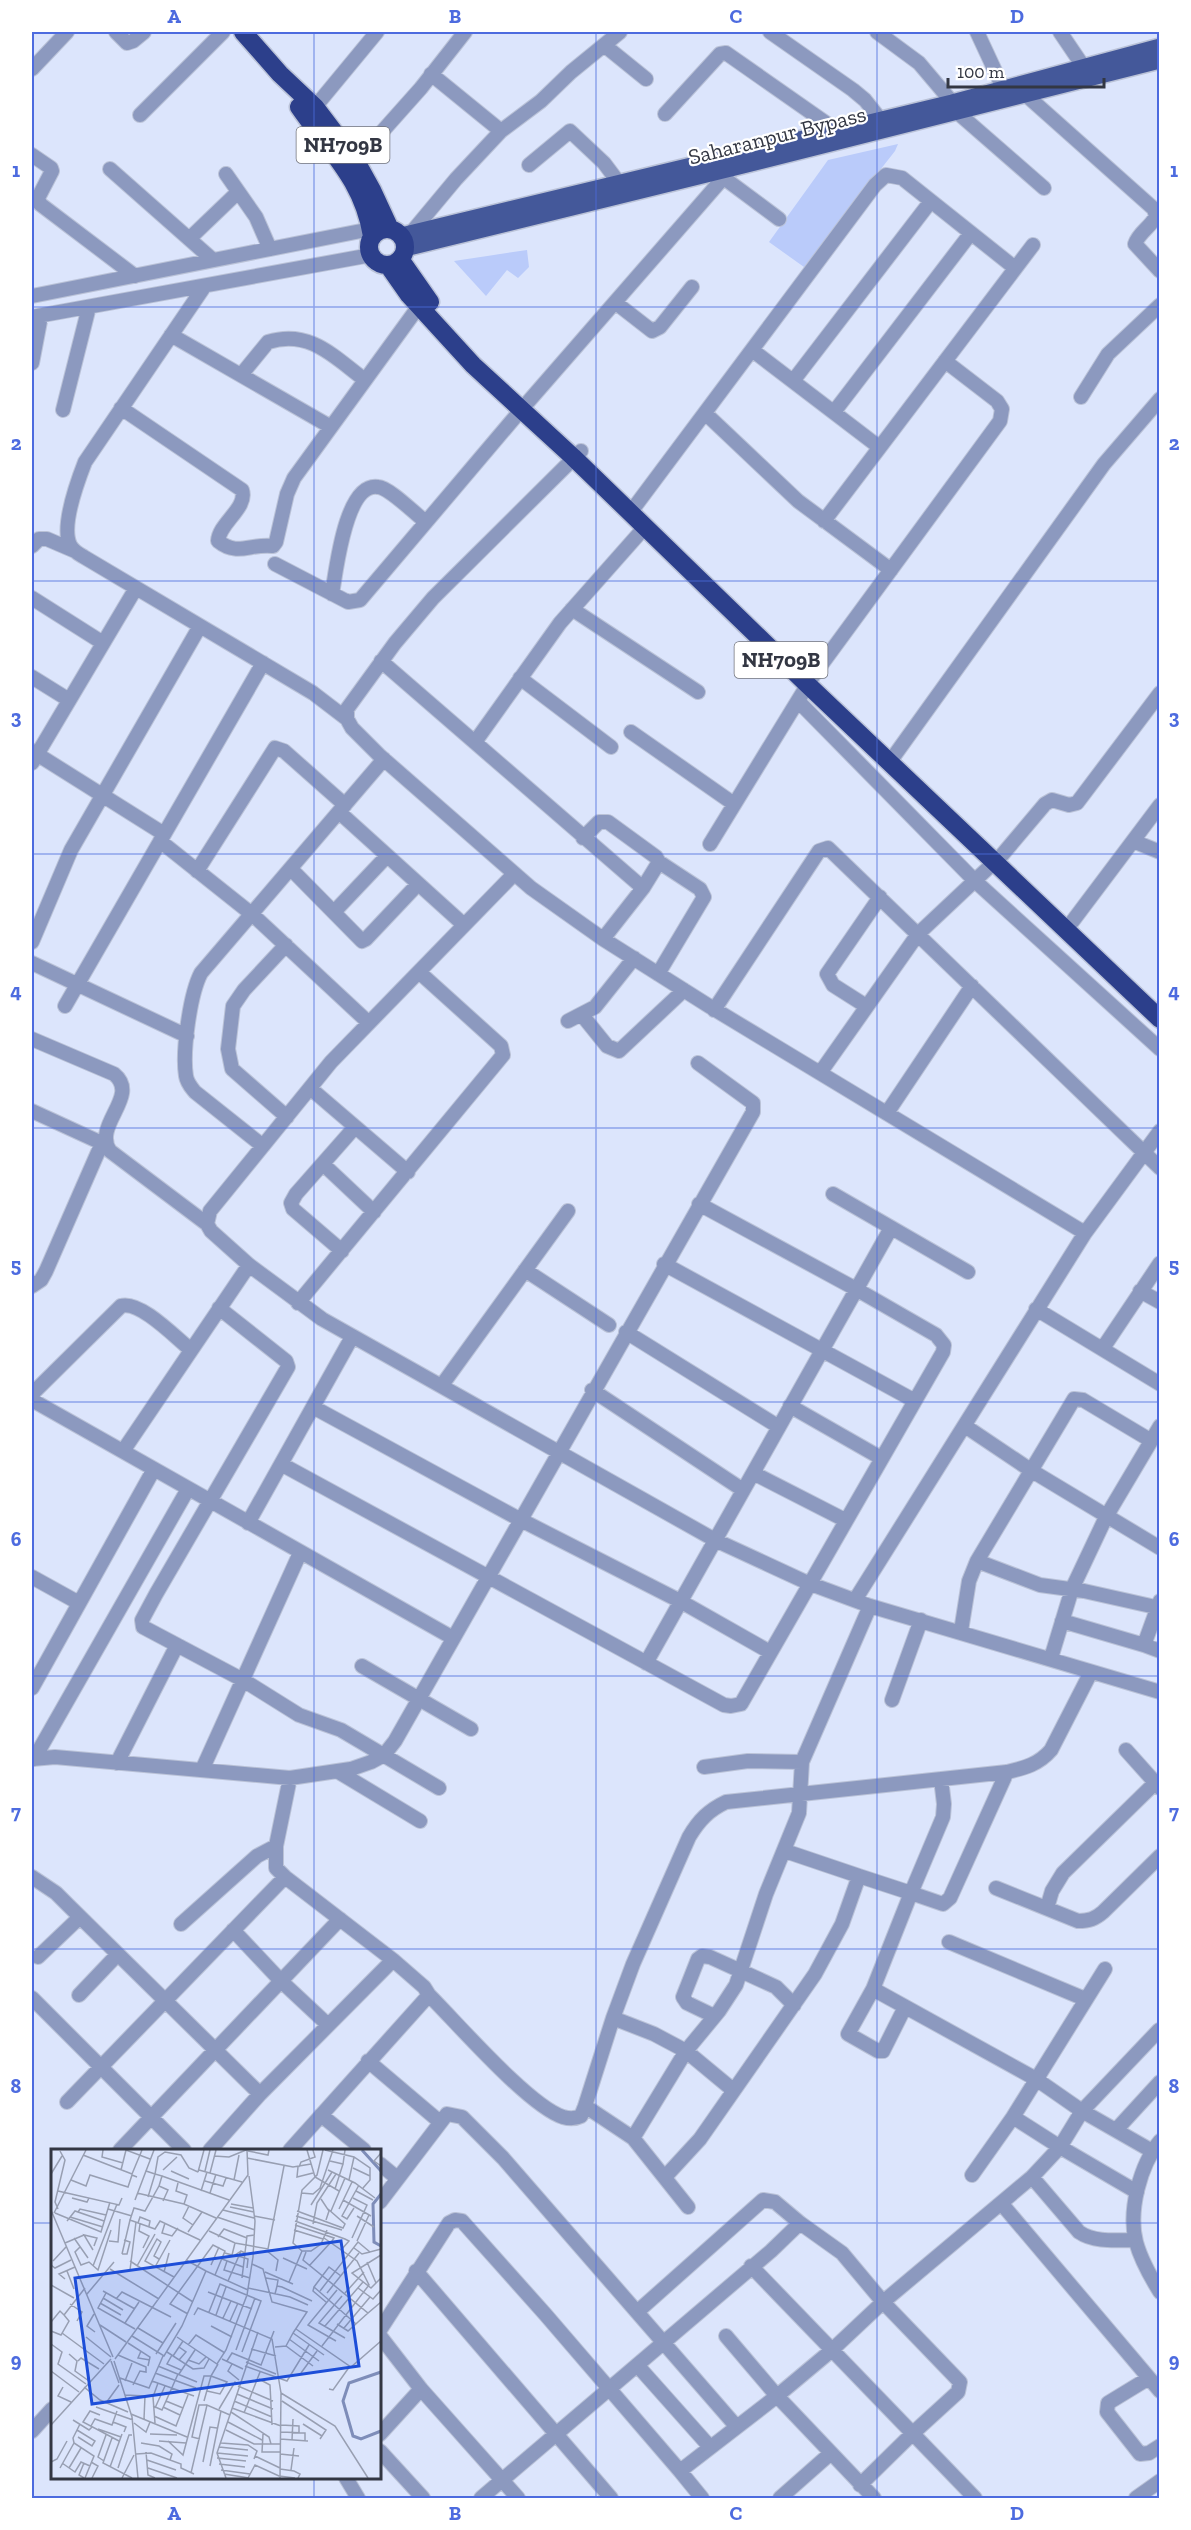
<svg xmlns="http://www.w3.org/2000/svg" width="1191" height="2530" font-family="'Zilla Slab',serif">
<rect width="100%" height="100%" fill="#dce5fc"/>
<path fill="#bacbfa" d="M 898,144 L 895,151 L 804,267 L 769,242 L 828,160 Z
M 527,250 L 529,267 L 518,278 L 507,270 L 486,296 L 454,261 Z"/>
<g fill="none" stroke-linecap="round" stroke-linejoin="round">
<g stroke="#bac2d7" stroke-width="16">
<path id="minor" d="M 116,32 L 127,43 L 133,41 L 144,32
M 770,32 L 853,90 L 865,100 L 880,119
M 877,32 L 919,63 L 952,102
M 977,32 L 1003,88
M 1060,32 L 1083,66 L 1086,76
M 604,45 L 646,79
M 32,69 L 67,32
M 431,74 L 501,131
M 1026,95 L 1154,209 L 1156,216 C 1151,227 1139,232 1135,244 L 1160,271
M 315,107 L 377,32
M 958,113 L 1044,188
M 665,114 L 720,54 L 726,53 L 836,130
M 140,115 L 223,32
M 32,155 L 51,168 L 52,171 L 38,198 L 40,204 L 135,276
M 356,161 L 421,88 L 465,32
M 529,165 L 570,131 L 604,163 L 619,183
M 110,169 L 213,260
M 226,174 L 256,217 L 270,249
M 724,178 L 779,219
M 411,233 L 456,179 L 501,131 L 541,101 L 571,72 L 620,32
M 189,239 L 238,192
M 204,287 L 85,462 C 78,480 61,526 70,545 C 73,551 79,554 84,557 L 313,693 L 347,719
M 32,296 L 371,229
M 616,303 L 652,331 L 660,327 L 692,287
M 32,317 L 371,255
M 171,335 L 331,427
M 752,350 L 879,447
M 32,363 L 41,316
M 241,375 L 268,342 C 310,329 334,357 365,380
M 793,381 L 931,201
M 1081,397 L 1108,354 L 1160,305
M 528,402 L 731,169
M 121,408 L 242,490 C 248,508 219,523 218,541 C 238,557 250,543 273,546 L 276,542 L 287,494 L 294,478 L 419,306
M 63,410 L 89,307
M 834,412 L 971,233
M 705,413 L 798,501 L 891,570
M 581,451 L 433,598 L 395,643 L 347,709 L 347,719 L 352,728 L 379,755 L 531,888 L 603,939 L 709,1006 L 1085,1233 L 855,1600
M 636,505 L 875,185 L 886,175 L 902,178 L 1015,268
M 824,521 L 1033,245
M 32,546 L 39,539 L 47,539 L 75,551
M 275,564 L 348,602 L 360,600 L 521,410
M 332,594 C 336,572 345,482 378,487 C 390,488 415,514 426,522
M 32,598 L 103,643
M 572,609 L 698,692
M 381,661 L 643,888
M 32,677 L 69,700
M 520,678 L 611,747
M 798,701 L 975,881 L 1160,1049
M 631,732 L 734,804
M 475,742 L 560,623 L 645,527
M 32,751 L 164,834
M 32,763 L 136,588
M 889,763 L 1104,464 L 1160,399
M 339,812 L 464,925
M 583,838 L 599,822 L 608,822 L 656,857 L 659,862 L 643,888 L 603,939
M 160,841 L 253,915 L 369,1023
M 1133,841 L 1160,852
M 710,844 L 813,676 L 1000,421 L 1002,409 L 997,401 L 945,361
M 291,869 L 362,941 L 366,939 L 418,884
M 197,871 L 275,748 L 284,751 L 345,805
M 514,874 L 331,1062 L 210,1211 L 207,1224 L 211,1231 L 249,1265 L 322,1319 L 715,1540 L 808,1583 L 870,1606 L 1160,1692
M 334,912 L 387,856
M 1072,922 L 1160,805
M 32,942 L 71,850 L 200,626
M 286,945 L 244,990 L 233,1006 L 228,1049 L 232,1069 L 287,1117
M 32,963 L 187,1036
M 658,974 L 704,897 L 700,889 L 659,862
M 65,1006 L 263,663
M 866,1006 L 833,985 L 827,974 L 880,897
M 714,1010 L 819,851 L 828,848 L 1160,1168
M 582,1015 L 607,1046 L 619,1051 L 684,990
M 568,1021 L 595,1007 L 634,958
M 32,1039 L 114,1074 C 141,1096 92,1125 110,1151 L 207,1224
M 820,1073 L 918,934 L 1002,855 L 1045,804 L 1052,800 L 1069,805 L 1077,803 L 1160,693
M 310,1088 L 408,1172
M 32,1111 L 106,1145
M 887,1113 L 972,986
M 263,1146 L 195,1092 C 191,1087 187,1083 186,1076 C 182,1052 190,994 201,973 L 384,759
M 323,1164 L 374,1212
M 833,1194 L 968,1272
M 1085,1233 L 1160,1131
M 342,1251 L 293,1209 L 291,1203 L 296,1194 L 355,1127
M 664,1264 L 915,1401
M 525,1270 L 609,1325
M 32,1286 L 41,1280 L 46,1271 L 102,1143
M 1140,1291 L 1160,1302
M 298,1303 L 503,1055 L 501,1046 L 419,972
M 219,1308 L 286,1361 L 288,1367 L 156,1594 L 142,1620 L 143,1627 L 243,1680 L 299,1715 L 341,1730 L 439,1788
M 1036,1309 L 1160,1384
M 626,1332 L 779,1427
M 1103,1348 L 1160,1263
M 442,1385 L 568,1211
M 592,1390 L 743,1490
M 32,1394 L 121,1306 C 140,1300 176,1338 191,1350
M 32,1400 L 453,1638
M 790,1406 L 881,1458
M 313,1407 L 521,1520 L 680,1601 L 770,1652
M 965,1426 L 1032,1471 L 1160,1548
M 123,1451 L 249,1265
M 281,1464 L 724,1705 L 731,1706 L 741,1704 L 943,1352 L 944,1345 L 936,1335 L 856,1289 L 699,1204
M 753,1473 L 845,1520
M 248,1523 L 352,1337
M 977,1561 L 1040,1585 L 1084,1591 L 1160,1608
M 32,1577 L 79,1603
M 1062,1621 L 1144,1645 L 1160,1601
M 961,1631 L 969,1581 L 977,1561 L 1074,1399 L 1083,1400 L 1150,1440
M 1144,1645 L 1160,1651
M 1051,1658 L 1072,1589 L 1106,1517 L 1160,1426
M 646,1663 L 891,1228
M 362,1666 L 471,1729
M 32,1688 L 154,1469
M 892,1700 L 921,1620
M 1126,1750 L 1160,1788
M 32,1759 L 55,1757 L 290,1778 L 351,1769 L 371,1762 L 384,1755 L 395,1741 L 753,1112 L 753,1103 L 698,1063
M 34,1759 L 188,1489
M 117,1763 L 177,1645
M 704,1767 L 748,1761 L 802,1762
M 202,1770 L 300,1553
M 337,1771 L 420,1821
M 859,1876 L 911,1893 L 943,1817 L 944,1804 L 941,1779
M 32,1877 L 56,1893 L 68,1905 L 260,2094
M 996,1888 L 1078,1921 C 1089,1921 1095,1919 1103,1912 L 1160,1856
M 1047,1908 L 1052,1891 L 1063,1873 L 1155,1783
M 181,1924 L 257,1856 L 276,1846
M 233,1930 L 281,1981 L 327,2024
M 949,1942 L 1085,1999
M 38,1957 L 80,1917
M 393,1960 L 424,1987 L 429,1995 C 458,2024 529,2106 563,2117 C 570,2119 575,2119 581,2116 L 585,2106 L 613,2018 L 633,1964 L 689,1837 C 699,1820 709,1810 726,1802 L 1007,1772 C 1025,1768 1039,1764 1051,1750 L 1091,1672
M 873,1989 L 1036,2079 L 1082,2111 L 1152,2151
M 79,1995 L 118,1954
M 32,1998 L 184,2150
M 905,2007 L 883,2051 L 878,2051 L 848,2034 L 873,1989 L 911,1893 L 943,1904 L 950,1898 L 1007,1772
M 714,2016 L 687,2003 L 683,1997 L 698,1959 L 702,1956 L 710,1957 L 776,1987 L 794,2005
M 613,2018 L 654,2034 L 686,2051 L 733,2090
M 368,2061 L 440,2122
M 67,2102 L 285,1877
M 585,2106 L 633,2138 L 688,2207
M 321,2115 L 364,2150
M 1013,2117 L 1060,2147 L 1082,2111 L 1159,2030
M 1116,2130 L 1160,2082
M 633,2138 L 686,2051 L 719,2011 L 736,1985 L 766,1894 L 799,1813 L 802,1762 L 870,1606
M 1160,2141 C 1140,2165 1128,2211 1136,2242 C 1141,2260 1150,2276 1160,2292
M 120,2150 L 340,1919
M 210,2150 L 260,2094 L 393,1960 L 285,1877 L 276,1868 L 276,1846 L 290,1778
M 290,2150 L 429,1995
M 380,2164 L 397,2178
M 972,2175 L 1013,2117 L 1105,1969
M 665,2177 L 700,2139 L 815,1974 L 842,1924 L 859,1876 L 785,1851
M 1032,2177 L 1079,2232 C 1095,2243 1117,2240 1135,2240
M 380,2202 L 447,2114 L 462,2117 L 503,2158 L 736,2426
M 1001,2203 L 1160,2391
M 751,2266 L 975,2498
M 416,2271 L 611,2498
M 637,2312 L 763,2200 L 775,2202 L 800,2223
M 380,2330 L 449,2223 L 455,2220 L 462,2221 L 545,2314 L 680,2471
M 380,2336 L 421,2389 L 518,2498
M 726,2336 L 777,2396 L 874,2498
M 637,2365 L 710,2447
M 1149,2378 L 1108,2403 L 1107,2412 L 1140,2454 L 1149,2453 L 1160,2446
M 32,2431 L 52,2409
M 380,2434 L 421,2389
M 380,2451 L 423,2498
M 346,2478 L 358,2498
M 481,2498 L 771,2251 L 800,2223 L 842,2253 L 883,2302 L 960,2382 L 958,2392 L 912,2434 L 860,2485
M 702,2498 L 680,2471 L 777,2396 L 832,2350 L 883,2302 L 1032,2177 L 1060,2147 L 1137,2192
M 780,2498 L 831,2453
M 1136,2498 L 1160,2481"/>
</g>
<g stroke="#bac2d7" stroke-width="18">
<path id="major" d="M 401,235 L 952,102 L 1160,46
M 405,249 L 731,169 L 1160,61"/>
</g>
<g stroke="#bac2d7" stroke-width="21">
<path id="highway" d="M 243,32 L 280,74 L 315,107 L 356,161 L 372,190 L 390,229
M 299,107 C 330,152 363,180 372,236
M369 247a18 18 0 1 1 36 0a18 18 0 1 1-36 0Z
M 400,259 L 430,302
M 388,265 L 409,295 L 473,365 L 573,457 L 808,685 L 1160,1019"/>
</g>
<use href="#minor" stroke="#8c99bf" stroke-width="14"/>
<use href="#major" stroke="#44589a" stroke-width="15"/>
<use href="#highway" stroke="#2c3f8b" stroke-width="18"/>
</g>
<path fill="none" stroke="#4d6bdf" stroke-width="1.5" stroke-opacity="0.55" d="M 314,32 L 314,2150M 596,32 L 596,2498M 877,32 L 877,2498M 32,307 L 1160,307M 32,581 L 1160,581M 32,854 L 1160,854M 32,1128 L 1160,1128M 32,1402 L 1160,1402M 32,1676 L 1160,1676M 32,1949 L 1160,1949M 32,2223 L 52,2223M 380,2223 L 1160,2223M 314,2478 L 314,2498"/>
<g text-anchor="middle" stroke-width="4.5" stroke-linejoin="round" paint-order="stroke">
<g fill="#fff" stroke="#70737b" stroke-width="1.5">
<rect x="296.5" y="127" width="93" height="36" rx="4.5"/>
<rect x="734.5" y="642" width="93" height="36" rx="4.5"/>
</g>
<g font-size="21" font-weight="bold" fill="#333743">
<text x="343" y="152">NH709B</text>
<text x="781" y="667">NH709B</text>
</g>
<g font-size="22" fill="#333743" stroke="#fff">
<text transform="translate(777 135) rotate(-14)" y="8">Saharanpur Bypass</text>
</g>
</g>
<g transform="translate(51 2149)">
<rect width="330" height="330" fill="#dce5fc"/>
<path fill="none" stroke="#7e8db9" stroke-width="3" d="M 311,1 L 330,22M 330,45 L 322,55 L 323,93 L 330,97M 330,223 L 298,234 L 292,252 L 302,287 L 310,290 L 330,282"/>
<path fill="none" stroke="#989fb2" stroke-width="1.5" d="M 52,1 L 51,8 L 72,14M 256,1 L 264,28 L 288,42M 272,1 L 266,26 L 251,41 L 242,94 L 251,102 L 260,102 L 270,95 L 276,81M 274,1 L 303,8 L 319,19 L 319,31 L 312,39M 197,2 L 217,6 L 218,1M 330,4 L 323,12 L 330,17M 32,6 L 81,25M 163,7 L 178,8 L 195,1M 196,9 L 242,18 L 260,15M 279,12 L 292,15 L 294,1M 247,18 L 246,28 L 262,24M 248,18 L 250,13 L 264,8 L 262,1M 302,19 L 319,27M 70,21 L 75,1 L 99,10M 112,21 L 126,8M 148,21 L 191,33M 277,21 L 304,34 L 324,49M 95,22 L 103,1M 120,22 L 138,30M 154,22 L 159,1M 147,23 L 153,1M 159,24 L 165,1M 0,25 L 11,7M 81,25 L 91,1M 111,27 L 178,51M 20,31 L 35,37 L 39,26 L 77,38 L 81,26 L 86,28M 183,31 L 188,6M 298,31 L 303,8M 154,32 L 172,37 L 175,29M 127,34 L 125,42 L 136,46 L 133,55M 108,37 L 111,27 L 104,25 L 107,8 L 114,3 L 130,6 L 138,19 L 147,23M 284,40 L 292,15M 7,42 L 68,56 L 71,49M 150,42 L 156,23M 305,42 L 322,51M 86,44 L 133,55 L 165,69M 159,44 L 165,25M 250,44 L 262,45 L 269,39 L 282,1M 21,49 L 36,53 L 38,49M 270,50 L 278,62 L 275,71M 84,51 L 95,22 L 104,25 L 97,48M 292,51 L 320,67M 180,55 L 202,59M 260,56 L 281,23M 138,57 L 132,69 L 142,76M 179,58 L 203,63M 303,59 L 296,70 L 291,67 L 308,36M 7,60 L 4,53 L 14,11 L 9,2M 57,60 L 81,67M 288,60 L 301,33M 0,61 L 62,208M 172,61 L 203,69M 246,62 L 292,79 L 294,75 L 277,60M 280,62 L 294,29M 27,63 L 29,60 L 55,66M 3,64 L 35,1M 4,64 L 50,83 L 59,53M 203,67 L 224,71M 245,67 L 291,81M 306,67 L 323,78M 19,68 L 52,78M 166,68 L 204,81M 79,71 L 83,59 L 94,62 L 108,37 L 117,41 L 112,52M 16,72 L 24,62 L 53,72M 244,72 L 294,90 L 298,92 L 291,100M 87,74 L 89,68 L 99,72 L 98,77M 114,74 L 111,84 L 121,87 L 127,79M 89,75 L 88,82 L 98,87 L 92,99M 262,75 L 266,54 L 285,25M 244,76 L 283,89 L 281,92M 243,81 L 272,90M 158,82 L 184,94 L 217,100 L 233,17M 137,83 L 151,63M 167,88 L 173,80 L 196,89M 23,89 L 37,109M 301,89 L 316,56 L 302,49M 58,92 L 67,93 L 69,70M 306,92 L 318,66M 14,94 L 33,86M 29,98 L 24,103 L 30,116 L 38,113 L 47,121 L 60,81M 303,99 L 311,105 L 319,103M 42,101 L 33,86 L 46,89 L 43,97M 190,102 L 184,106 L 197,110 L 196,119M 216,102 L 227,111 L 225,122M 255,103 L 252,111 L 317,164 L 330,153M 174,104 L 181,106 L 184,94M 71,105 L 79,71 L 104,80 L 109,72 L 149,91M 71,105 L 76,105 L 79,93 L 73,91M 330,106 L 301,124 L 320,139 L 330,129M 232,109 L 256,120M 108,110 L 103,107 L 110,93 L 106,90 L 94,112 L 123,128M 171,110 L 192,118M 135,111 L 155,122M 2,112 L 15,98M 79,112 L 142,153M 176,112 L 173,121 L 199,129M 316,113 L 325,134M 201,115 L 212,120 L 221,153 L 256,163 L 242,184M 0,116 L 4,119 L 20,111M 160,116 L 168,98M 42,117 L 66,55M 86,117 L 104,85M 258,117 L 281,92M 104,118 L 119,91M 59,120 L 108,150M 79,121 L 85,73M 16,122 L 23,140M 113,123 L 118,104M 214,123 L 242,135M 290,127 L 278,118 L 263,138 L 305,175M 191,129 L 196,87 L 204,86M 215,129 L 227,131 L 226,137M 14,130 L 8,125 L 24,118M 177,132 L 190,102 L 194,104M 238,133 L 251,102M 0,136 L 23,149M 263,138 L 262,142 L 275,153M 197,139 L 239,148 L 257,156M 307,139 L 322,150 L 330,141M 52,142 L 84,160M 269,142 L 307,93 L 319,103 L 330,100M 157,143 L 201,160M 55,144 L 47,159 L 84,180M 276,144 L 308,104M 294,144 L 313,123M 36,145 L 63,113M 224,145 L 226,137 L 231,138 L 261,152M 291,147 L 268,174 L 294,189M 52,149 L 72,161M 65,150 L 71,143 L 120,168M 49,154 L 70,166M 19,155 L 31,163 L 26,172M 158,163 L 169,135 L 210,152 L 191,203M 43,165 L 36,177 L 44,183M 137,165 L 119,155 L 162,96 L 174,102 L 164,126M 143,166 L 147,159 L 221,190 L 230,244 L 229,329M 165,166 L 175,138M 172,169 L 180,152M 179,172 L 187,154M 0,173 L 9,162 L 13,166M 74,174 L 88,153M 286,175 L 297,182 L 317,164M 49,176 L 75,193M 160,177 L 181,188M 274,177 L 312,133M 87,179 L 112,194M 293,179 L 319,148M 245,180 L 300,218 L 330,192M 0,182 L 10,186 L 18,172 L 13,166 L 34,139M 11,184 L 53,215M 81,187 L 113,207 L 131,177 L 155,122 L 197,141M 35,188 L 60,208M 126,188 L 166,215 L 175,201 L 196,146 L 202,108 L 204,72 L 198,27M 238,190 L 268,212M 285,192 L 257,176 L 286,141M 77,194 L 99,208 L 97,217M 0,195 L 11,203 L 7,215 L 35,235M 137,196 L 145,186 L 174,204M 235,197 L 242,184 L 273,206M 271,197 L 318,136 L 306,112 L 273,89M 128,198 L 135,203 L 128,211M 224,198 L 235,197 L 262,217M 200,200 L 225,207M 185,201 L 204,149M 90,202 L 87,209 L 99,211M 116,203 L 142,220 L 153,219 L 158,210M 18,205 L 26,212 L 24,222 L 38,232M 105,205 L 125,174M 67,206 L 95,218 L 95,223 L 89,222 L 82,236M 121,206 L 116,215 L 130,221M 122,207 L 132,192M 64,210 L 197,26 L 196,1M 171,210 L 192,220M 137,211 L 148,215 L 155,208M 27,212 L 30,209 L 48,220M 60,212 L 68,234M 63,212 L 81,268 L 87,329M 176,212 L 181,204 L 210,216 L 223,182M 195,213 L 225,225M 181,215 L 177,222 L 188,231M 107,217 L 146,233M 194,217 L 236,232 L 258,196M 0,222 L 28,243M 104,224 L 145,239M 250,224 L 266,202M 128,225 L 144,201M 69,229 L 98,239 L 112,207M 208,230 L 219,236 L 221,276M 74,232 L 81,214M 101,232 L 143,247M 187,237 L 222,252M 12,238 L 7,247 L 20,253M 33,238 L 49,251 L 77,263M 278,240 L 282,241 L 299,217M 156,242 L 169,245 L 176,233 L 160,227M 230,244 L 284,277 L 317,329M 186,245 L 222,260M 74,246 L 94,247 L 93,270M 115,252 L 132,259M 153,252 L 160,227M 183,252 L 221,268M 231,252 L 275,281 L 269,290M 55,254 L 68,236M 102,257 L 111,261 L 127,225M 45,258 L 82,271M 112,258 L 129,266M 104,259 L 114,237M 181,259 L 230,277M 168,260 L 184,233 L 187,235M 180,263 L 218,288 L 220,295M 193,264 L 209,223M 80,265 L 136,288M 49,266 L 39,262 L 32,273 L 68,292M 103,267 L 125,277 L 137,246M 22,271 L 38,281 L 41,278M 62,273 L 75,278 L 73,283M 177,273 L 211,291M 83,274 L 95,283 L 99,273M 104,274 L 102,248 L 107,234M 29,275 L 22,289 L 23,294 L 43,307 L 34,329M 252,275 L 271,287M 0,276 L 60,210M 230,276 L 248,277 L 248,284M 40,277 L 44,270 L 61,276 L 66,262M 47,280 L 70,288M 26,281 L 44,292 L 41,297 L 27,288M 175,281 L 203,295 L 229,295M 230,283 L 254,284 L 254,292M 99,285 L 126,286M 212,285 L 211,303 L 229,303M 61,289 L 52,314 L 81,329M 149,290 L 141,288 L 148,256 L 156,256M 229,290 L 257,292M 241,291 L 242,270M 108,292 L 135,294M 117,292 L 132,306 L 153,227 L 160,227 L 167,215M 90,294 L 108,297 L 121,305 L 119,311M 170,294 L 197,296 L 206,302 L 203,310M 168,298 L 197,301M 95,303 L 97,326 L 104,329M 166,304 L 197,307M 85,305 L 100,304 L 130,315 L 130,319 L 143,325M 229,305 L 248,307M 204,307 L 229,319M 166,309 L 195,312M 96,311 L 125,321M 53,312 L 47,308 L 55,286M 0,313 L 6,310 L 16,292M 40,313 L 47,317 L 41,329M 152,313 L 159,278 L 166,279M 11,314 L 24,323 L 30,313 L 39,317M 168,315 L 194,318M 159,317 L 170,262M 59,318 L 71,285M 9,319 L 23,294M 18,319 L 30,299M 67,319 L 78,286 L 81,286M 97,319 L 126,329M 229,320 L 243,322 L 249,325 L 247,329M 170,321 L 199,325M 240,321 L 243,299M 140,324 L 156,256 L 179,266M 173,325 L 198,329M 33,329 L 28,326 L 33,314M 71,329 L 83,306M 175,329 L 166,304 L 207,183M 197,329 L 204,316 L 228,327 L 244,329"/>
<path fill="#1d4ed8" fill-opacity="0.15" stroke="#1d4ed8" stroke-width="3" d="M 290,92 L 308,217 L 41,255 L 24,129 Z"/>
<rect width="330" height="330" fill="none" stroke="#333743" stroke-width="3"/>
</g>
<rect width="1191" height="2530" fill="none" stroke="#ffffff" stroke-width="66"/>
<path d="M948 78v9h156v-9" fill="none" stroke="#333743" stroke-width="3"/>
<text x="957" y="78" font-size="18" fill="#333743" stroke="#ffffff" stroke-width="4.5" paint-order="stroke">100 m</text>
<rect x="33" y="33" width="1125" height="2464" fill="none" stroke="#4d6bdf" stroke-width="2"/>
<g font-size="20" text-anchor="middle" font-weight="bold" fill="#4d6bdf">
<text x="174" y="23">A</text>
<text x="455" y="23">B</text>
<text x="736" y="23">C</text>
<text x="1017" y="23">D</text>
<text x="16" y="177">1</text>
<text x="1174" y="177">1</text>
<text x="16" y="450">2</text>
<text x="1174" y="450">2</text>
<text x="16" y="724">3</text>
<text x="1174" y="724">3</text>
<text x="16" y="998">4</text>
<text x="1174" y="998">4</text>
<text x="16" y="1272">5</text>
<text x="1174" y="1272">5</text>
<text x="16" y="1546">6</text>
<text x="1174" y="1546">6</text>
<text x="16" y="1819">7</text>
<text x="1174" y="1819">7</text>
<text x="16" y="2093">8</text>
<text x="1174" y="2093">8</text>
<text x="16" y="2367">9</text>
<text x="1174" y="2367">9</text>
<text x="174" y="2520">A</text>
<text x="455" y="2520">B</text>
<text x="736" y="2520">C</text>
<text x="1017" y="2520">D</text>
</g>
</svg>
